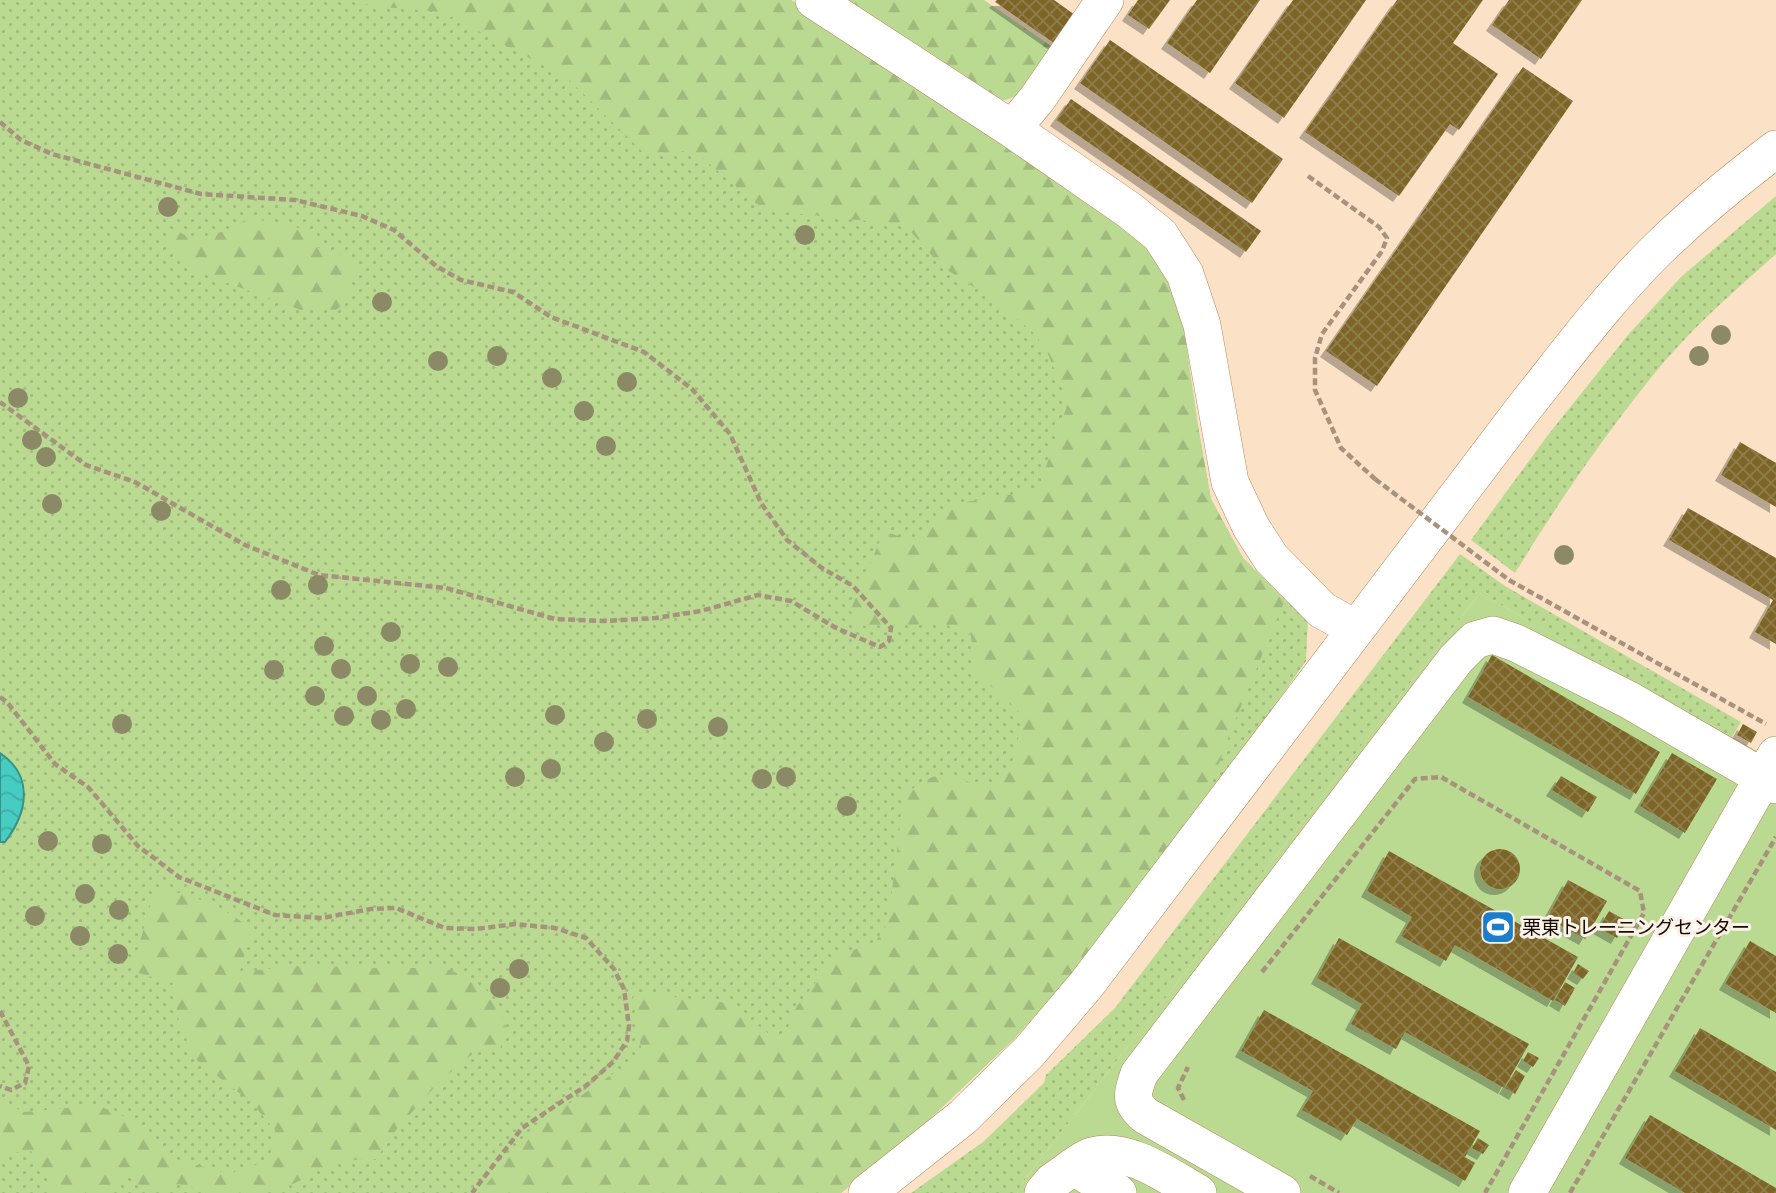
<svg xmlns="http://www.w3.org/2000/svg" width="1776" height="1193" font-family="'Libre Baskerville','Noto Sans JP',serif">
<defs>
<pattern id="grass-dots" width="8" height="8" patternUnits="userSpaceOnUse" patternTransform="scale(1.75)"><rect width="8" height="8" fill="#bada92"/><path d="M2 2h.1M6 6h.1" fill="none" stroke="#9fba7c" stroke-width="1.8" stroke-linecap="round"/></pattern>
<pattern id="forest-firs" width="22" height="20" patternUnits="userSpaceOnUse" patternTransform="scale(1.75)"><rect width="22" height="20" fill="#bada92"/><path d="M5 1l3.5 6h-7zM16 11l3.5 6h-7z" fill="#9fba7c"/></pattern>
<pattern id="water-waves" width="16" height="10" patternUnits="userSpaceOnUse" patternTransform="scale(1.75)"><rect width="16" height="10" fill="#47ccc2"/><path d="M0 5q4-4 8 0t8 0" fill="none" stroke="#3daea5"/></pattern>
<pattern id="building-cross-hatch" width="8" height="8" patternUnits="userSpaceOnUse" patternTransform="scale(1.75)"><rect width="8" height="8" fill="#7d6526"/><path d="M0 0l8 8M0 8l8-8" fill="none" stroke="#8f7d50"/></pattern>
<filter id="shadow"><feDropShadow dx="-6" dy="6" stdDeviation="0" flood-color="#0004"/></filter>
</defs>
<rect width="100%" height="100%" fill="#fbe1c6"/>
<path fill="url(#grass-dots)" d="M 0,0 L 791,0 L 1141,240 L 1199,432 L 1211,499 L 1243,558 L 1285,600 L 1308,618 L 1306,661 L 1203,809 L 1013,1040 L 841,1193 L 0,1193 Z
M 1776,196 L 1776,254 C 1732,293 1687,332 1650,379 C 1601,440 1556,506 1515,573 L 1471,540 L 1548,435 L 1628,335 L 1681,277 Z
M 1460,554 L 1505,586 L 1741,722 L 1732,737 L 1480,593 L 1028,1175 L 1017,1193 L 911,1193 L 983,1142 L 1044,1083 L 1046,1075 L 1115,1008 Z"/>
<path fill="url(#forest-firs)" d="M 356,0 L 791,0 L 1141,240 L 1166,274 L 1182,316 L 1199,432 L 1211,499 L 1243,558 L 1285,600 L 1229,735 L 1203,809 L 1078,968 L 1013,1040 L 909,1139 L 841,1193 L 479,1193 L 532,1129 L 642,1054 L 633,997 L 648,994 L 729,1003 L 781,1043 L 797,1006 L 836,957 L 876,941 L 888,922 L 904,794 C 913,789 923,780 933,777 C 959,768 971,792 997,785 L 1015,757 L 1022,715 L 974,671 L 971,635 L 944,624 L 854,626 L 851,609 L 884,531 L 918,543 L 954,504 L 1038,490 L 1068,403 L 1048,354 L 1036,335 L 996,301 L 941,266 L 905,225 L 764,210 L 693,150 L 647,156 L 567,78 L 442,12 L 371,6 Z
M 841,0 L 984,0 L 1054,48 C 1039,68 1026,100 998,101 Z
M 250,218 L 309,230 L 316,247 L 358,260 L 355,276 L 342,305 L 336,310 L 301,310 L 187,268 L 162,239 L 180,232 L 192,240 L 221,232 Z
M 155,888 C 190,893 225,907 251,929 L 240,972 L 306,965 L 364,968 L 445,968 L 473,980 L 490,993 L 506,1027 L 500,1049 L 476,1051 L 439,1082 L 396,1130 L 376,1159 L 338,1161 L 291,1185 L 261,1193 L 212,1193 L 179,1184 L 148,1193 L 128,1175 L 110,1184 L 114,1193 L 49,1193 L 47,1179 L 31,1151 L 0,1154 L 0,1102 L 25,1112 L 97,1105 L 139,1123 L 169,1157 L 229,1174 L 273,1159 L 275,1130 L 251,1102 L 194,1058 L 177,1015 L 176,984 L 132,971 Z"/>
<path fill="#bada92" d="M 1480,593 L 1776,762 L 1776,1193 L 1017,1193 L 1028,1175 Z"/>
<path fill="url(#water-waves)" stroke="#399288" stroke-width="2" d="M 0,753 C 34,776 28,812 5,842 L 0,842 Z"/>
<path fill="url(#building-cross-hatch)" filter="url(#shadow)" d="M 997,0 L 1054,0 L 1075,15 L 1055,44 L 995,2 Z
M 1138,0 L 1170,0 L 1149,29 L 1128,15 Z
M 1197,0 L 1260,0 L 1210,73 L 1167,43 Z
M 1293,0 L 1366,0 L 1284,118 L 1235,83 Z
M 1397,0 L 1483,0 L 1453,43 L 1498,74 L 1459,130 L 1450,124 L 1399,196 L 1305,132 Z
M 1509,0 L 1582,0 L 1541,59 L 1492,25 Z
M 1110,40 L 1283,159 L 1252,203 L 1080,83 Z
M 1523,67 L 1573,101 L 1377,386 L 1326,351 Z
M 1071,99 L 1261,231 L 1246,252 L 1056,120 Z
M 1740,442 L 1776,463 L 1776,507 L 1721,475 Z
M 1688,508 L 1776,558 L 1776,644 L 1755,632 L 1773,600 L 1669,540 Z
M 1492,655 L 1660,752 L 1636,794 L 1468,697 Z
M 1743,724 L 1757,732 L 1751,743 L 1737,735 Z
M 1672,753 L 1717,779 L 1685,833 L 1640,806 Z
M 1561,776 L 1597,797 L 1588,812 L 1552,790 Z
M1480 869a20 20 0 1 1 40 0a20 20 0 1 1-40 0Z
M 1389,851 L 1578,957 L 1553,1001 L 1455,945 L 1446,961 L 1401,936 L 1412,917 L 1367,891 Z
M 1568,880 L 1607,901 L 1585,939 L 1547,918 Z
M 1609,911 L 1627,921 L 1617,938 L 1599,928 Z
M 1339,938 L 1529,1044 L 1504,1088 L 1405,1032 L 1396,1049 L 1351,1024 L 1362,1004 L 1317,978 Z
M 1750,941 L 1776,956 L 1776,1013 L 1725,984 Z
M 1578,964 L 1589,971 L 1583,979 L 1573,973 Z
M 1565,982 L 1575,988 L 1565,1006 L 1555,1000 Z
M 1264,1010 L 1480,1131 L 1465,1157 L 1475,1163 L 1465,1181 L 1357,1119 L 1347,1135 L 1302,1110 L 1313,1091 L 1241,1051 Z
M 1700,1028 L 1776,1072 L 1776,1130 L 1675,1071 Z
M 1528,1052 L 1539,1058 L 1533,1067 L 1523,1061 Z
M 1516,1070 L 1525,1076 L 1515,1094 L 1505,1088 Z
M 1650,1115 L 1776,1188 L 1776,1193 L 1685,1193 L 1625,1158 Z
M 1478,1138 L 1489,1145 L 1483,1154 L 1472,1148 Z"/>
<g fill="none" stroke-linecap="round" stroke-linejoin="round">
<g stroke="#b2895d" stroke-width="38">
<path id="minor" d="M 814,0 L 1012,129 L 1129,210 L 1160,235 L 1185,274 L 1202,325 L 1230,482 L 1251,527 L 1271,558 L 1322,610 L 1356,629
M 1012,129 L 1037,99 L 1105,0
M 1073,1167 C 1079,1163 1085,1158 1092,1156 C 1127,1146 1168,1176 1198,1193
M 867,1193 L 963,1117 L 1029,1052 L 1086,985 L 1524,408 C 1567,354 1609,297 1658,249 C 1695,213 1735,180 1776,149
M 1043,1193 L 1052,1182 L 1073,1167 L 1118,1193
M 1282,1193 L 1146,1116 C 1129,1102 1132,1094 1139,1074 L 1456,659 L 1475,640 L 1493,635 L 1516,643 L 1629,700 L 1776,785
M 1527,1193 L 1776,755"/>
</g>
<path stroke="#a7927d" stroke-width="4.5" stroke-dasharray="7 3.5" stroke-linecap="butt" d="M 0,122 L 21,140 L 52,154 L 201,194 L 295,200 L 362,216 L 394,230 L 436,266 L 461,280 L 513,292 L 551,317 L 644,352 L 692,389 L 730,434 L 761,503 L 787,540 L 822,568 L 853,586 L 891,628 L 889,641 L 880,647 L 836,628 L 791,601 L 758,595 L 701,611 L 656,618 L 604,621 L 555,619 L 446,588 L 319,575 L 245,545 L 135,482 L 86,465 L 0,402
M 1308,176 L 1379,227 L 1387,238 L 1382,251 L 1322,334 L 1315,358 L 1315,390 L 1341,448 L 1375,479
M 1509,580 L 1766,724
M 0,697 L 7,702 L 55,764 L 88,787 L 138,846 L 179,877 L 275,915 L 322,918 L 371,909 L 396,908 L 445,928 L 476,929 L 515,924 L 555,928 L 586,938 L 614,969 L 624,989 L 629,1026 L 627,1041 L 613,1062 L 587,1085 L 522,1128 L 472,1193
M 1262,972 L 1415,779 L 1441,777 L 1640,891 L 1644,913 L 1485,1193
M 0,1011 L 29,1066 L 25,1083 L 11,1090 L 0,1086
M 1184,1100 L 1178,1088 L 1188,1067
M 1310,1176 L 1339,1193
M 1570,1193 L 1776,837"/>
<use href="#minor" stroke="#fff" stroke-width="37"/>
<path stroke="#a7927d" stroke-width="4.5" stroke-dasharray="7 3.5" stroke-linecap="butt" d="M 1375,479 L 1509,580"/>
</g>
<g fill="#8c8a66">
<circle cx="168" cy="207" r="10"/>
<circle cx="805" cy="235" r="10"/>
<circle cx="382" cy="302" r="10"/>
<circle cx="1721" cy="335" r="10"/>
<circle cx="497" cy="356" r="10"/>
<circle cx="1699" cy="356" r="10"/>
<circle cx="438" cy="361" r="10"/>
<circle cx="552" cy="378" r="10"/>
<circle cx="627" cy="382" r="10"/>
<circle cx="18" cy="398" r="10"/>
<circle cx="584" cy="411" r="10"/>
<circle cx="32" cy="440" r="10"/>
<circle cx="606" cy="446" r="10"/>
<circle cx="46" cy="457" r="10"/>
<circle cx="52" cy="504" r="10"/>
<circle cx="161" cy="511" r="10"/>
<circle cx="1564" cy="555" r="10"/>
<circle cx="318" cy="585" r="10"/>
<circle cx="281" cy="590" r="10"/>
<circle cx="391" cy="632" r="10"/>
<circle cx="324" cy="646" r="10"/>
<circle cx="410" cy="664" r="10"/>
<circle cx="448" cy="667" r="10"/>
<circle cx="341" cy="669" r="10"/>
<circle cx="274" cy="670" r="10"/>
<circle cx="315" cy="696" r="10"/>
<circle cx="367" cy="696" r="10"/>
<circle cx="406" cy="709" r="10"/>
<circle cx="555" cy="715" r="10"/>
<circle cx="344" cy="716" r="10"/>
<circle cx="647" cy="719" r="10"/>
<circle cx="381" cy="720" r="10"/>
<circle cx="122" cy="724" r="10"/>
<circle cx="718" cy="727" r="10"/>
<circle cx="604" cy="742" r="10"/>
<circle cx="551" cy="769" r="10"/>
<circle cx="515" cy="777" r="10"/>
<circle cx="786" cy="777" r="10"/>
<circle cx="762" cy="779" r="10"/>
<circle cx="847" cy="806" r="10"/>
<circle cx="48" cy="841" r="10"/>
<circle cx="102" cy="844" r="10"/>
<circle cx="85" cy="894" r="10"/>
<circle cx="119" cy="910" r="10"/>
<circle cx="35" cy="916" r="10"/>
<circle cx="80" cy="936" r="10"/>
<circle cx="118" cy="954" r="10"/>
<circle cx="519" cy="969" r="10"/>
<circle cx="500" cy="988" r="10"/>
</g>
<defs>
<g id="stadium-square" transform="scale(1.75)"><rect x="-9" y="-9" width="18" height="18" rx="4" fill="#1c7eca" stroke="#faf1e8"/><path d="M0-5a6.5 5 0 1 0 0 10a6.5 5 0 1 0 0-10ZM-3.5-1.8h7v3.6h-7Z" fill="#fff"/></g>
</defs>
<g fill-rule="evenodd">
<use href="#stadium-square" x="1498" y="927"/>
</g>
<g text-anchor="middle" stroke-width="6" stroke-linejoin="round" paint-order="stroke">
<g font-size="19" fill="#170900" stroke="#faf1e8" text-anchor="start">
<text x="1522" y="934">栗東トレーニングセンター</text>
</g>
</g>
</svg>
